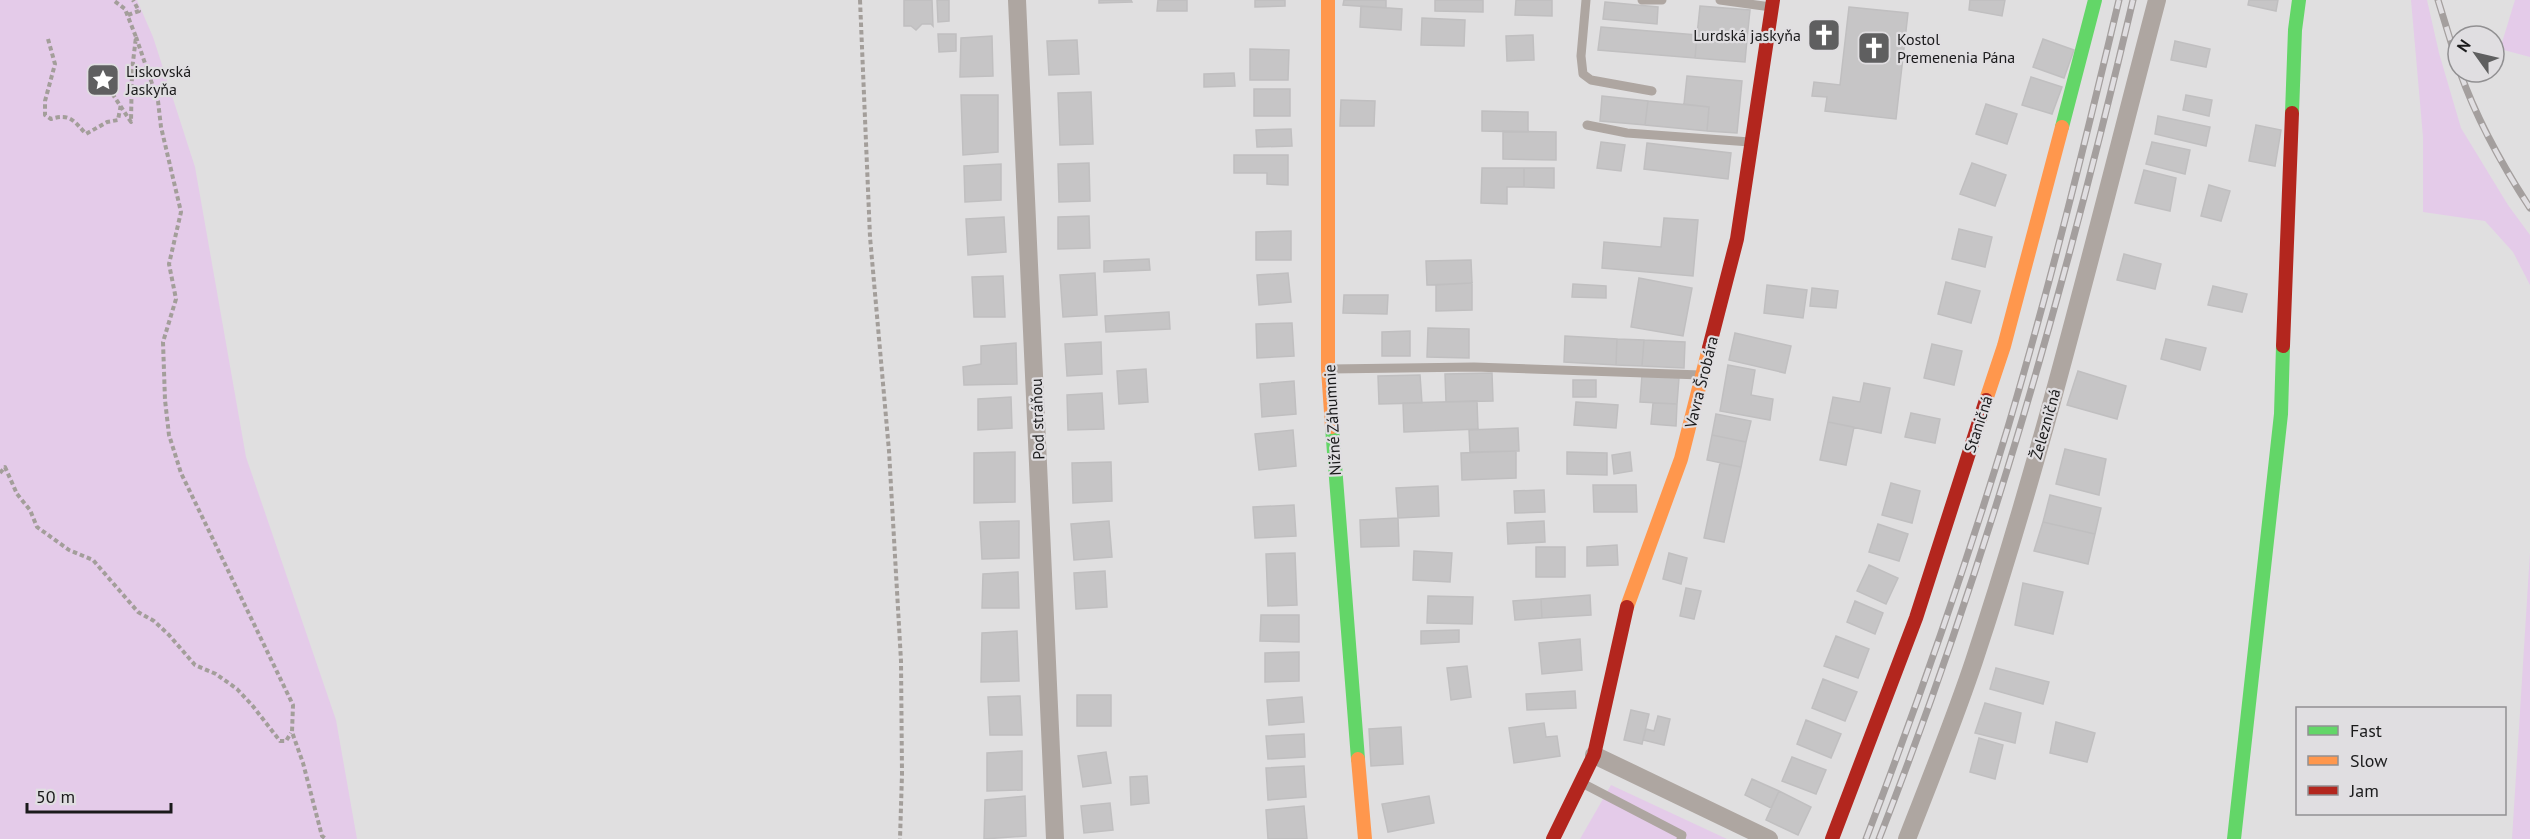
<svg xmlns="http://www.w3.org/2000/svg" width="2530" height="839" font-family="'PT Sans',sans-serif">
<rect width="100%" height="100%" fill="#e0dfe0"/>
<path fill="#e4cbe9" d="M 0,0 L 137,0 L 153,37 L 195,167 L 246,457 L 336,720 L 357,839 L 0,839 Z
M 2411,0 L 2427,0 L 2439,53 L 2461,128 L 2508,205 L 2530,235 L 2530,285 L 2513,252 L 2485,221 L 2423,212 L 2423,137 Z
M 2515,0 L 2530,0 L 2530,57 L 2500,49 Z
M 2530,552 L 2530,839 L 2512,839 Z
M 1611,785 L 1727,839 L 1580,839 Z"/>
<path fill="#c6c5c6" stroke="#c0bfc0" stroke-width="1.5" d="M 904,0 L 932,0 L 933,26 L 931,24 L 922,24 L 916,30 L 911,26 L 904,26 Z
M 937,0 L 949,0 L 949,21 L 938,22 Z
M 1099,0 L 1131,0 L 1132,2 L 1099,3 Z
M 1158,0 L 1187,0 L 1187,11 L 1157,11 Z
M 1255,0 L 1285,0 L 1285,6 L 1255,7 Z
M 1344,0 L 1386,0 L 1386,8 L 1343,5 Z
M 1435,0 L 1483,0 L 1483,12 L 1435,11 Z
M 1516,0 L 1552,0 L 1552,16 L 1515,15 Z
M 1970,0 L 2005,0 L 2002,16 L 1969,10 Z
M 2249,0 L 2278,0 L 2276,11 L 2248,5 Z
M 1605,2 L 1658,7 L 1657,24 L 1603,19 Z
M 1361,6 L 1402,9 L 1401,30 L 1360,27 Z
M 1700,6 L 1750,10 L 1747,39 L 1697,35 Z
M 1849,7 L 1908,13 L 1896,119 L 1825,111 L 1827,97 L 1812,96 L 1814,82 L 1840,85 Z
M 1422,18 L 1465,20 L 1464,46 L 1421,45 Z
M 1601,27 L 1697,35 L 1695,58 L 1598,50 Z
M 1821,32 L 1828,33 L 1827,39 L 1820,38 Z
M 938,34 L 956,34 L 956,51 L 939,52 Z
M 1533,35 L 1534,60 L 1507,61 L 1506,36 Z
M 1697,35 L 1747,39 L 1745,62 L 1695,58 Z
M 992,36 L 993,76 L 960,77 L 961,38 Z
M 2043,39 L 2074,50 L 2064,78 L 2033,67 Z
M 1077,40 L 1079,74 L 1049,75 L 1047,41 Z
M 2175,41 L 2210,49 L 2206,67 L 2171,60 Z
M 1250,49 L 1289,50 L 1288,80 L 1250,80 Z
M 1234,73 L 1235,86 L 1204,87 L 1204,74 Z
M 1687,76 L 1742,81 L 1737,133 L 1707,131 L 1709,107 L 1684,104 Z
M 2031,77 L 2062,87 L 2052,114 L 2022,105 Z
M 1254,89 L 1290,89 L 1290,116 L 1254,116 Z
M 1091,92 L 1093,144 L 1060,145 L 1058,93 Z
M 961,95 L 998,95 L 998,152 L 963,155 Z
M 2186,95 L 2212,100 L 2209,116 L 2183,110 Z
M 1602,96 L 1648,101 L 1645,125 L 1600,121 Z
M 1341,100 L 1375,101 L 1374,126 L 1340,126 Z
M 1648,101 L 1709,107 L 1707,131 L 1645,125 Z
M 1986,104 L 2017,114 L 2007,144 L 1976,134 Z
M 1482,111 L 1528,112 L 1528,132 L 1482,131 Z
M 2158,116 L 2210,127 L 2206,146 L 2155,134 Z
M 2256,125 L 2281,130 L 2275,166 L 2249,161 Z
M 1291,129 L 1292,146 L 1257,147 L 1256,130 Z
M 1503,131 L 1556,132 L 1556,160 L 1503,159 Z
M 1601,142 L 1625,145 L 1621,171 L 1597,168 Z
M 2152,142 L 2190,150 L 2185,174 L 2146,164 Z
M 1647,143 L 1731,153 L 1728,179 L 1644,169 Z
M 1234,155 L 1288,155 L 1288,185 L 1267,184 L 1267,173 L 1234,173 Z
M 1089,163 L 1090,201 L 1059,202 L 1058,164 Z
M 1972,163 L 2006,175 L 1995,206 L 1960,194 Z
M 1001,164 L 1001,200 L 965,202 L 964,166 Z
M 1482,168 L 1524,168 L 1524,187 L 1507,187 L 1507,204 L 1481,203 Z
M 1524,168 L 1554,168 L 1554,188 L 1524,187 Z
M 2144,170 L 2176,178 L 2170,211 L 2135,203 Z
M 2209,185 L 2230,191 L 2221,221 L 2201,216 Z
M 1089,216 L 1090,248 L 1058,249 L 1058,217 Z
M 1004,217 L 1006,252 L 968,255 L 966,219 Z
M 1664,218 L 1698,220 L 1693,276 L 1602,268 L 1604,242 L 1661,247 Z
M 1959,229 L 1992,237 L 1985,267 L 1952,259 Z
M 1291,231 L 1291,260 L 1256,260 L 1256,232 Z
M 2124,254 L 2161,264 L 2155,289 L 2117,280 Z
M 1149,259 L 1150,270 L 1104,272 L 1104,261 Z
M 1471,260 L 1472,283 L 1427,285 L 1426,261 Z
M 1095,273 L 1097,315 L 1063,317 L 1060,275 Z
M 1288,273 L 1291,302 L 1259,305 L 1257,275 Z
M 1003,276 L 1005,317 L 974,317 L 972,277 Z
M 1639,278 L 1692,288 L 1683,336 L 1631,327 Z
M 1946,282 L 1980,291 L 1971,323 L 1938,314 Z
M 1472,283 L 1472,310 L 1436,311 L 1436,285 Z
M 1573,284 L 1606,286 L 1606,298 L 1572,297 Z
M 1767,285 L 1807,290 L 1803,318 L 1764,313 Z
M 2213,286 L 2247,294 L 2242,312 L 2208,305 Z
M 1812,288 L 1838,291 L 1836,308 L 1810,306 Z
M 1344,295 L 1388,295 L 1387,314 L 1343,313 Z
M 1169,312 L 1170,329 L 1106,332 L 1105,316 Z
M 1292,323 L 1294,356 L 1257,358 L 1256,324 Z
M 1428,328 L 1469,329 L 1469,358 L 1427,357 Z
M 1410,331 L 1410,356 L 1382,356 L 1382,332 Z
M 1735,333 L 1791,346 L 1785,373 L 1729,360 Z
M 1565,336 L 1617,339 L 1616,365 L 1564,362 Z
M 1617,339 L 1644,340 L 1642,366 L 1616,365 Z
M 2166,339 L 2206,348 L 2200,370 L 2161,359 Z
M 1644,340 L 1685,342 L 1684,368 L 1642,366 Z
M 1101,342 L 1102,374 L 1067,376 L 1065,344 Z
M 1016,343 L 1017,384 L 964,385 L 963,367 L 981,364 L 981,346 Z
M 1932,344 L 1962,351 L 1954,385 L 1924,378 Z
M 1728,365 L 1755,370 L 1751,395 L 1773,399 L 1770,420 L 1720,411 Z
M 1146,369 L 1148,402 L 1119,404 L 1117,371 Z
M 2078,371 L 2126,386 L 2117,419 L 2067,405 Z
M 1492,373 L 1493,401 L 1446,402 L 1445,374 Z
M 1420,375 L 1422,403 L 1379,404 L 1378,376 Z
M 1642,375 L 1679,378 L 1677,404 L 1640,402 Z
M 1573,380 L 1596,380 L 1596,397 L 1573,397 Z
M 1294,381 L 1296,414 L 1262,417 L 1260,384 Z
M 1864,383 L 1890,388 L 1881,433 L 1828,422 L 1833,397 L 1860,402 Z
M 1102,393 L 1104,429 L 1068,430 L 1067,395 Z
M 1011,397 L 1012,428 L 978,430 L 978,399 Z
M 1477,401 L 1478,429 L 1404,432 L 1403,403 Z
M 1576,402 L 1618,405 L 1616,428 L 1574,425 Z
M 1653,403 L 1677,404 L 1676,426 L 1651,424 Z
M 1911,413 L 1940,419 L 1935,443 L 1905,437 Z
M 1716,414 L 1751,421 L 1746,442 L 1712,435 Z
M 1828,422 L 1854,427 L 1846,465 L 1820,460 Z
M 1518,428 L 1519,451 L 1470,452 L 1469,430 Z
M 1293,430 L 1296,466 L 1259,470 L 1255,434 Z
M 1712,435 L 1746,442 L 1741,467 L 1707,460 Z
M 2065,449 L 2106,459 L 2099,495 L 2056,484 Z
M 1516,451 L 1516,478 L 1462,480 L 1461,453 Z
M 1015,452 L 1015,502 L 974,503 L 974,453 Z
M 1567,452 L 1607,453 L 1607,475 L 1567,474 Z
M 1630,452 L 1632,471 L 1614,474 L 1612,455 Z
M 1111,462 L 1112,501 L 1073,503 L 1072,463 Z
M 1720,463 L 1741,467 L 1724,542 L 1704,538 Z
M 1891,483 L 1920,491 L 1912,523 L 1882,515 Z
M 1593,485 L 1636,485 L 1637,512 L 1594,512 Z
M 1438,486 L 1439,516 L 1398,518 L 1396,488 Z
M 1544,490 L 1545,512 L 1515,513 L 1514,491 Z
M 2050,495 L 2101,508 L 2095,534 L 2043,522 Z
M 1294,505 L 1296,536 L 1255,538 L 1253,507 Z
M 1398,518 L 1399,546 L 1361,547 L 1360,520 Z
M 1019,521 L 1019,558 L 982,559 L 980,522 Z
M 1109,521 L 1112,557 L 1074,560 L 1071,524 Z
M 1544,521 L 1545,542 L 1508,544 L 1507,523 Z
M 2043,522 L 2095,534 L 2088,564 L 2034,551 Z
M 1878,524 L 1908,534 L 1899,561 L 1869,552 Z
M 1617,545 L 1618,565 L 1587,566 L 1587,547 Z
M 1536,547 L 1565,547 L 1565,577 L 1536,577 Z
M 1414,551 L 1452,553 L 1450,582 L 1413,580 Z
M 1295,553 L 1297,605 L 1268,606 L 1266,554 Z
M 1669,553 L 1687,558 L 1681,584 L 1663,579 Z
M 1869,565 L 1898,578 L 1886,604 L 1857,591 Z
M 1105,571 L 1107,607 L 1076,609 L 1074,573 Z
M 1018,572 L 1019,608 L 982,608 L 983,574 Z
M 2023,583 L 2063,592 L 2053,634 L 2015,625 Z
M 1686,588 L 1701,591 L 1694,619 L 1680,616 Z
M 1590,595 L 1591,615 L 1542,618 L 1541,599 Z
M 1428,596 L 1473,597 L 1472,624 L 1427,623 Z
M 1541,599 L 1542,618 L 1515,620 L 1513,601 Z
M 1855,601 L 1883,613 L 1875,634 L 1847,622 Z
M 1261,615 L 1299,615 L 1299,642 L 1260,641 Z
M 1459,630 L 1459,642 L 1421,644 L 1421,631 Z
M 1017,631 L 1019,681 L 981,682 L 982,633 Z
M 1836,636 L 1869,649 L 1858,678 L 1824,666 Z
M 1580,639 L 1582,670 L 1542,674 L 1539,643 Z
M 1299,652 L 1299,681 L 1265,682 L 1265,653 Z
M 1467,666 L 1471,697 L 1451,700 L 1447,668 Z
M 1996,668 L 2049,682 L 2043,704 L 1990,689 Z
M 1823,679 L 1857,692 L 1845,721 L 1812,708 Z
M 1575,691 L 1576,708 L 1527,710 L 1526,694 Z
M 1077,695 L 1111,695 L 1111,726 L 1077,726 Z
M 1020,696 L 1022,735 L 990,735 L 988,697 Z
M 1302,697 L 1304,722 L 1269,725 L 1267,700 Z
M 1985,703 L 2021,713 L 2015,743 L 1975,733 Z
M 1631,710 L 1649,714 L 1642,744 L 1624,740 Z
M 1658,716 L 1670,719 L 1664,745 L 1643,740 L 1646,729 L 1654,731 Z
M 1806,720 L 1841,734 L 1831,758 L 1797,744 Z
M 2056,722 L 2095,733 L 2087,762 L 2050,753 Z
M 1544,723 L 1546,737 L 1557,736 L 1560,756 L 1514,763 L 1509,728 Z
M 1401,727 L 1403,764 L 1371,766 L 1369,729 Z
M 1304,734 L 1305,757 L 1268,759 L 1266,736 Z
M 1979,738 L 2003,745 L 1995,779 L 1970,772 Z
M 1022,751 L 1022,790 L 987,791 L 987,753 Z
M 1106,752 L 1111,783 L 1083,787 L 1078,756 Z
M 1792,757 L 1826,770 L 1816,794 L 1782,781 Z
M 1304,766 L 1306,797 L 1268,800 L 1266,768 Z
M 1147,776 L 1149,803 L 1131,805 L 1130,777 Z
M 1752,779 L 1779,791 L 1771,808 L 1745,795 Z
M 1779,791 L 1811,807 L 1798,835 L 1766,820 Z
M 1025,796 L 1026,836 L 984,839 L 985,800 Z
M 1429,796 L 1434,823 L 1388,832 L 1382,804 Z
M 1110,803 L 1113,830 L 1084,833 L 1081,806 Z
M 1304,806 L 1307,839 L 1268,839 L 1266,810 Z"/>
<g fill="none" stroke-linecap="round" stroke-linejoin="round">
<path stroke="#a39e9a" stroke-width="4" stroke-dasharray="4.5 3" stroke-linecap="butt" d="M 860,0 L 870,237 L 889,451 L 901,661 L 902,774 L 900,839
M 128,15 L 139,11 L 133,0
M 136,37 L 158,101 L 161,127 L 181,212 L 169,264 L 176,299 L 163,342 L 165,400 L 169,435 L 181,473 L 293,705 L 292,732 L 303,763 L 322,836 L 326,839
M 48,39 L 55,64 L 45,101 L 45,115 L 51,119 C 70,113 74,121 86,134 L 107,122 L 118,120 L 121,104
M 104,81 L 131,122 L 132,70 L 136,37 L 125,9 L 113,0
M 0,473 L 5,467 L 17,494 L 30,510 L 37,527 L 69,550 L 93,560 L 138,612 L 154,621 L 169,635 L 195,665 L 216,674 L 237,689 L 252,705 L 280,741 L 286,741 L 291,733"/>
<path stroke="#aea6a1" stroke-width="9" d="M 1586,0 L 1581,56 L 1583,74 L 1591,80 L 1652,91
M 1642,0 L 1662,0
M 1720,0 L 1771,7
M 1587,125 L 1627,133 L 1750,142
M 1331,369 L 1474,367 L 1701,375
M 1582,783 L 1682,835 L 1681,839"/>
<path stroke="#aea6a1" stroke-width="18" d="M 1017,0 L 1055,839
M 1594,755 L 1769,839
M 1907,839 C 1930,780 1954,721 1974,661 C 2046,444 2099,221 2157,0"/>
<path stroke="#63d668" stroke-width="14" d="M 2292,113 L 2295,30 L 2299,0
M 2062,127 L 2095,0
M 1332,427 L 1358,759
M 2234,839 L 2281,414 L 2283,346"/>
<path stroke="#ff974d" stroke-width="14" d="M 1328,0 L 1328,369 L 1332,427
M 1986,400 L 2004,346 L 2062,127
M 1627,607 L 1681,459 L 1709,348
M 1358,759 L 1365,839"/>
<path stroke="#b3261e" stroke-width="14" d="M 2283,346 L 2292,113
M 1709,348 L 1737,239 L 1773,0
M 1553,839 L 1594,755 L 1627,607
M 1832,839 L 1916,618 L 1986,400"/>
<g stroke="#a49f9e" stroke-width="7">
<path id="rail" d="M 2438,0 L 2458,65
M 2460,72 C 2477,120 2502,165 2530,208
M 1866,839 C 1918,703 1966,566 2008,427 C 2050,286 2085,143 2119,0
M 1879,839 C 1986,566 2066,285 2133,0"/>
</g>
<use href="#rail" stroke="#e0dee1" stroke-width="4.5" stroke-dasharray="14" stroke-linecap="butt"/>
</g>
<defs>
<g id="church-square" transform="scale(1.725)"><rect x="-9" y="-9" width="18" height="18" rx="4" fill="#5f5f60" stroke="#e0dee1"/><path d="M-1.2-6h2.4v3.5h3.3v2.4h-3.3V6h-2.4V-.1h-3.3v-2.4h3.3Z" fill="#fff"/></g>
<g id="sight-square" transform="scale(1.725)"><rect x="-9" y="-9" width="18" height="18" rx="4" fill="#5f5f60" stroke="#e0dee1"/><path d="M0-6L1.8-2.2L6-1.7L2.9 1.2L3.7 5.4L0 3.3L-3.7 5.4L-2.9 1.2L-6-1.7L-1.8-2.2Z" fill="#fff"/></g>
</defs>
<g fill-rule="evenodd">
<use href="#church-square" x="1824" y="35"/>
<use href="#church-square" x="1874" y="48"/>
<use href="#sight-square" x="103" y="80"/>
</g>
<g text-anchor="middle" stroke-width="4.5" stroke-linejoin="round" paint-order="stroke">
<g font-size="16" fill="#1a1a1b" stroke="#e0dee1" text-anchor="start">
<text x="1801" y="41" text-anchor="end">Lurdská jaskyňa</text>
<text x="1897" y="45">Kostol<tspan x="1897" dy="18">Premenenia Pána</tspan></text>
<text x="126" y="77">Liskovská<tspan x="126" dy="18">Jaskyňa</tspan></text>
</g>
<g font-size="16" fill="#1a1a1b" stroke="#e0dee1">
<text transform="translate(1701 382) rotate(-76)" y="6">Vavra Šrobára</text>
<text transform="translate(1037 419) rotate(-92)" y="6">Pod stráňou</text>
<text transform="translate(1332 420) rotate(-93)" y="6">Nižné Záhumnie</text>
<text transform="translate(1978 424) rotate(-72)" y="6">Staničná</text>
<text transform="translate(2045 424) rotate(-74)" y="6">Železničná</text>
</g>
</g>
<rect x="2296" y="707" width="210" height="108" fill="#e0dee1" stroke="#919092" stroke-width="1.5"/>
<rect x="2308" y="726" width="30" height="9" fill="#63d668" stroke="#919092" stroke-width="1.5"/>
<text x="2350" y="737" font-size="18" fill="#1a1a1b">Fast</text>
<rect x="2308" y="756" width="30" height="9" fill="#ff974d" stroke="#919092" stroke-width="1.5"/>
<text x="2350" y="767" font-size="18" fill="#1a1a1b">Slow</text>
<rect x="2308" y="786" width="30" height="9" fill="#b3261e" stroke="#919092" stroke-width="1.5"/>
<text x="2350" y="797" font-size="18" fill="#1a1a1b">Jam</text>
<g transform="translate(2476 54) rotate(304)"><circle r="28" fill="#e0dee1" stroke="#919092" stroke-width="1.5"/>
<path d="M0-4.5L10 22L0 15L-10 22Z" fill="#5f5f60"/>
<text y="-9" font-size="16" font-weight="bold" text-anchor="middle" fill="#1a1a1b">N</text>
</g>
<path d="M27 803v9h144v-9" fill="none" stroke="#1a1a1b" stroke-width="3"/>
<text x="36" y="803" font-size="18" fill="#1a1a1b" stroke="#e0dee1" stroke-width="4.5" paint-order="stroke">50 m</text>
</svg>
